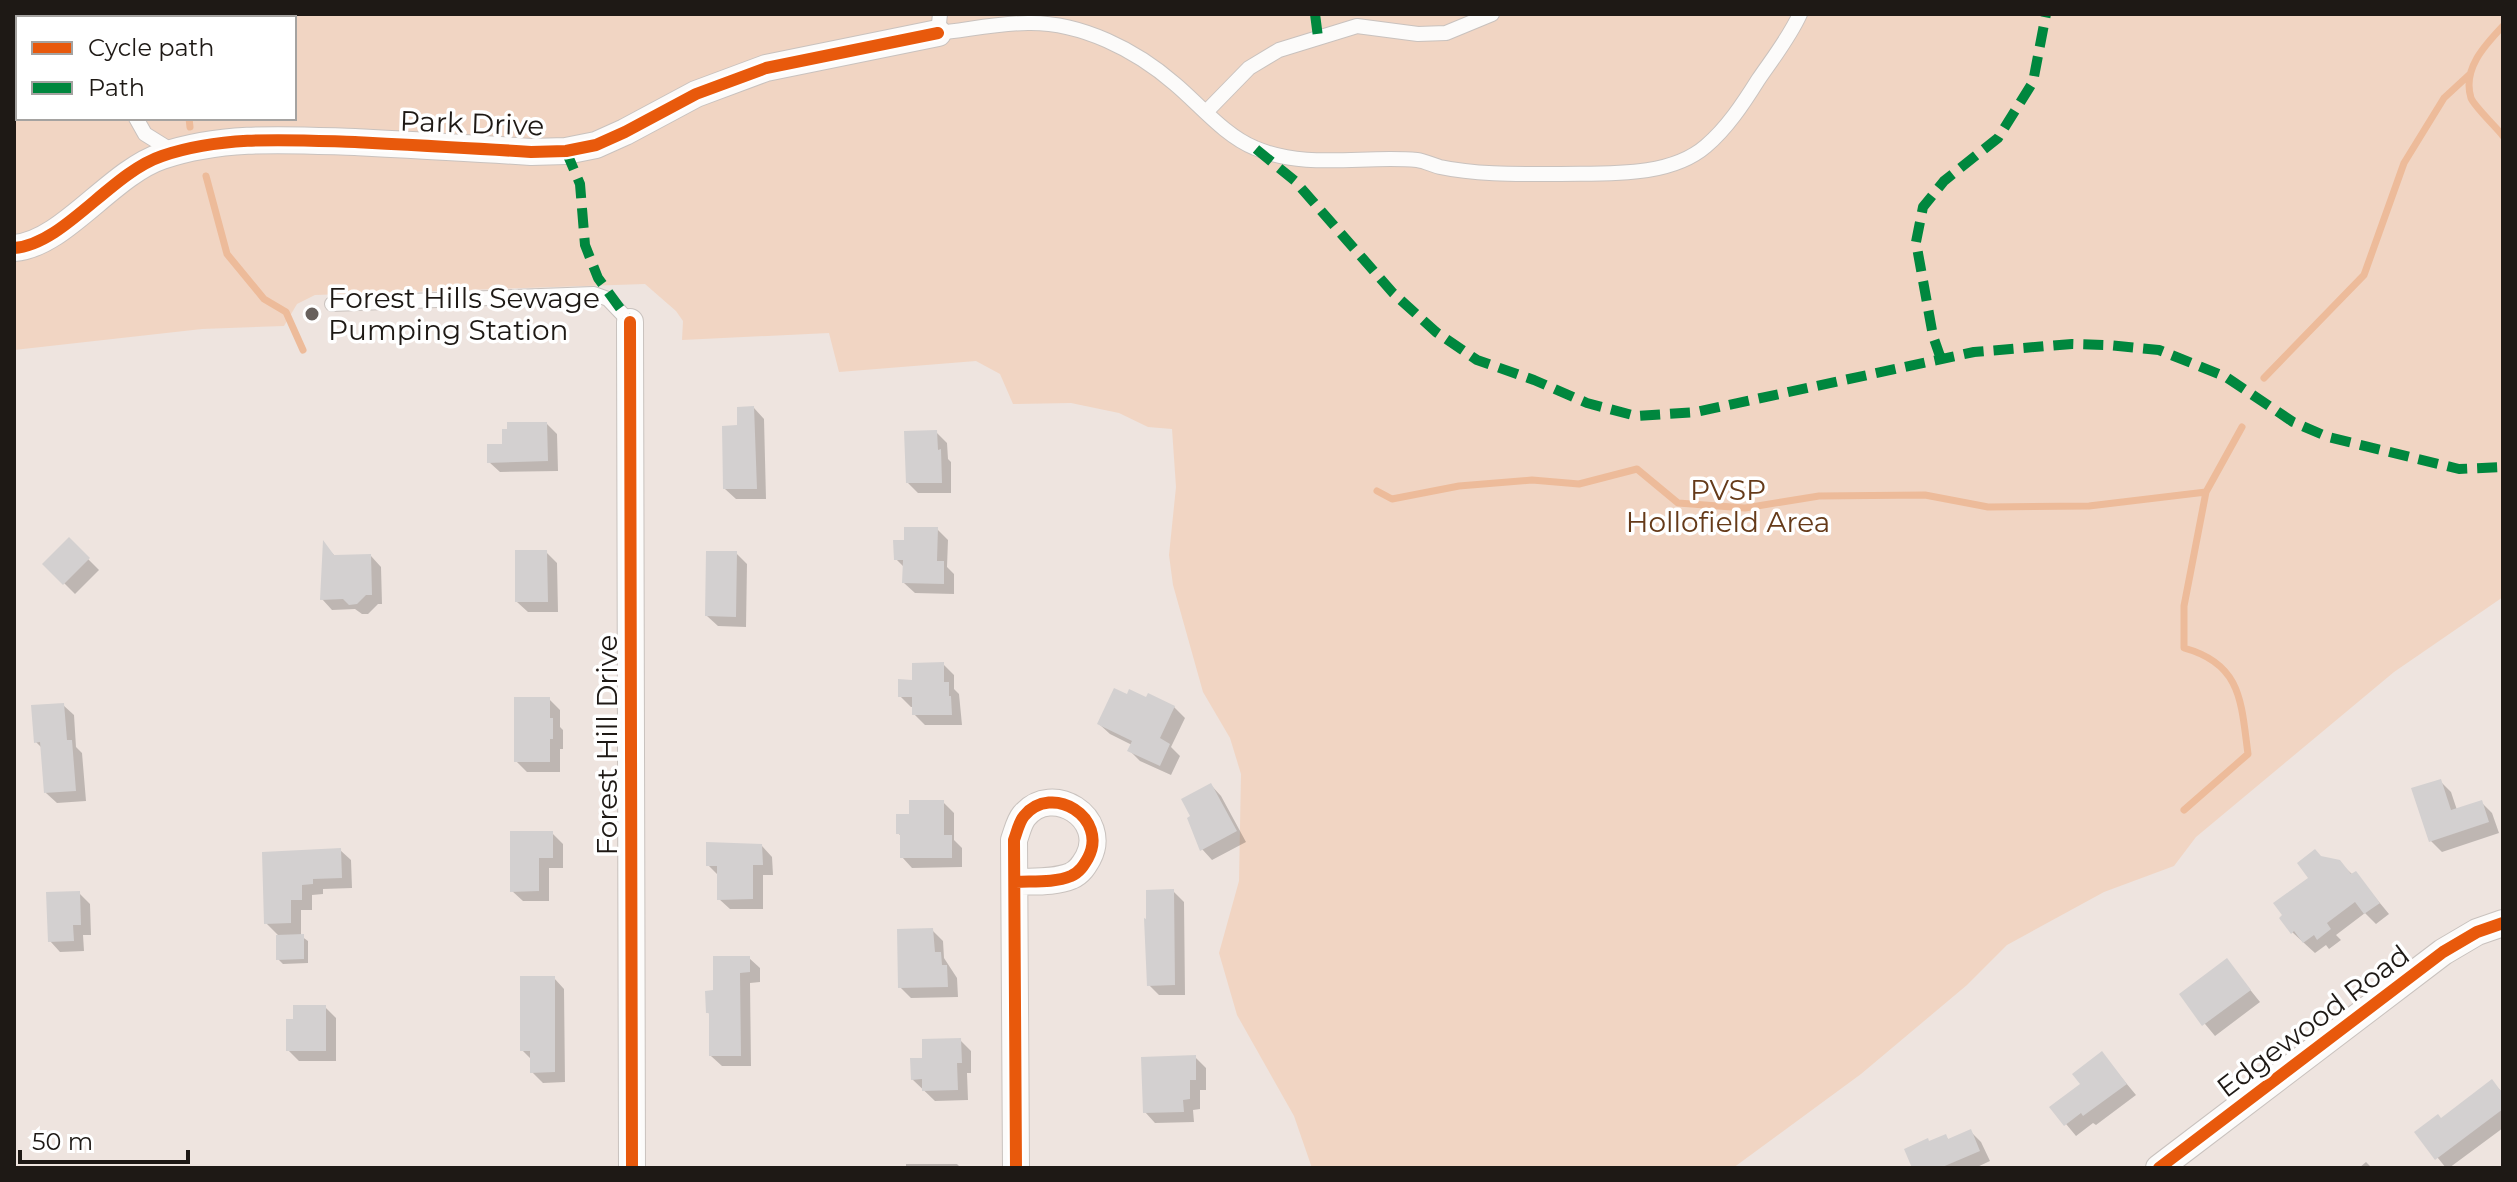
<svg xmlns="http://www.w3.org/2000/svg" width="2517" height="1182" font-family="Montserrat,sans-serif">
<rect width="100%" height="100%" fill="#eee4df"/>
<path fill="#f1d5c3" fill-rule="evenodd" d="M 14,14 L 2503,14 L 2503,597 L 2394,672 L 2196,837 L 2174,866 L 2104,892 L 2007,945 L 1967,985 L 1861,1074 L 1733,1168 L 1312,1168 L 1294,1116 L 1237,1015 L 1219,953 L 1239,881 L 1241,774 L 1230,738 L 1203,692 L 1173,585 L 1169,555 L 1176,487 L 1172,429 L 1148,427 L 1119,413 L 1071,403 L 1013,404 L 1000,374 L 976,361 L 839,372 L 829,333 L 682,340 L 683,321 L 676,311 L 645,284 L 315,295 L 297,304 L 284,326 L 202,329 L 14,350 ZM 18,18 L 294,18 L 294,118 L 18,118 Z"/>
<path fill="#0003" d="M 754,408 L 764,419 L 766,499 L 736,499 L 725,489 L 739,427 Z
M 547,424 L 557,434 L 558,471 L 500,472 L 489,462 L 504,446 Z
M 936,432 L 947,443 L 948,459 L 951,462 L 951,493 L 918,493 L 908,483 Z
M 937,529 L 948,540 L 947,567 L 954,574 L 954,594 L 915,593 L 904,583 L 905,568 L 896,559 L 906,542 Z
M 69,540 L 99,570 L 75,594 L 45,564 Z
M 324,545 L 336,557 L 371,556 L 381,567 L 382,604 L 378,604 L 368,614 L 362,614 L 355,609 L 332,610 L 322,599 Z
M 546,552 L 557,563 L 558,612 L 528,612 L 517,602 Z
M 736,553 L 747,564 L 746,627 L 718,626 L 707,616 Z
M 943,664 L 954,675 L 954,689 L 959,694 L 962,725 L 925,725 L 914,714 L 914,707 L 911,707 L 900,696 L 914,682 Z
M 1127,696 L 1174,707 L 1185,718 L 1171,747 L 1180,756 L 1171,775 L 1140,761 L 1129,750 L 1132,745 L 1110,734 L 1099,724 Z
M 549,699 L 560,710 L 560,727 L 563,730 L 563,749 L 560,749 L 560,772 L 527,772 L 516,761 Z
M 63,705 L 74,715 L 76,747 L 82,753 L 86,801 L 57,803 L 46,793 L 43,749 L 36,742 Z
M 2440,781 L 2451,792 L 2457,810 L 2481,802 L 2492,813 L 2499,833 L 2442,852 L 2431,841 Z
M 1211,785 L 1221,796 L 1246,842 L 1212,860 L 1202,849 Z
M 943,802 L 954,813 L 954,840 L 962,848 L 962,867 L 912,868 L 902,857 L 902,837 L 898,833 L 911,816 Z
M 552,833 L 563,844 L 563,868 L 549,868 L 549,901 L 523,901 L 512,891 Z
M 762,846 L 772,857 L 773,875 L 763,875 L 763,909 L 730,909 L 719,899 L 719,876 L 708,865 Z
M 340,850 L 351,860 L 352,888 L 323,889 L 323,894 L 312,895 L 312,910 L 301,910 L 301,936 L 308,941 L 308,963 L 283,964 L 278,959 L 278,935 L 266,923 L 264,854 Z
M 2322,859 L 2339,862 L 2353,875 L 2355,873 L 2389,914 L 2376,924 L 2365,913 L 2336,935 L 2341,940 L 2329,949 L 2326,945 L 2315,953 L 2292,932 L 2311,878 Z
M 1173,891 L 1184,902 L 1185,995 L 1159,995 L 1149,985 Z
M 79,893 L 90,904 L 91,935 L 83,935 L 84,951 L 60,952 L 50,941 Z
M 932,930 L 943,941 L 944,958 L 957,978 L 958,997 L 911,998 L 900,987 Z
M 749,958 L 760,968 L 760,982 L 750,983 L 751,1066 L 722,1066 L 711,1056 L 711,1015 L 707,1012 L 715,992 Z
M 2227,961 L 2260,1002 L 2215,1036 L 2181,995 Z
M 554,978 L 564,989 L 565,1082 L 543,1083 L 532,1072 L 532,1060 L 522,1050 Z
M 325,1007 L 336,1018 L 336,1061 L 299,1061 L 288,1050 Z
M 960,1040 L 971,1051 L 971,1073 L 967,1073 L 968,1100 L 935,1101 L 912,1079 L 924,1060 Z
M 2102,1054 L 2136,1095 L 2096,1125 L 2093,1123 L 2076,1136 L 2052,1107 L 2082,1084 Z
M 1195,1057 L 1206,1068 L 1206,1090 L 1200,1090 L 1200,1109 L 1193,1110 L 1194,1122 L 1155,1123 L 1145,1112 Z
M 2492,1082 L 2503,1093 L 2503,1128 L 2449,1168 L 2446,1168 L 2417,1132 L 2441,1120 Z
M 1970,1131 L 1981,1142 L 1990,1161 L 1975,1168 L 1914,1168 L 1945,1136 L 1949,1140 Z
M 2366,1162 L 2372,1168 L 2359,1168 Z
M 906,1164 L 957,1164 L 961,1168 L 906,1168 Z"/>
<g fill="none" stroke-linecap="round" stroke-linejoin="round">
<path stroke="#edbb9a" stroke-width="7" d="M 205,18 L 212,14
M 2503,26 C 2485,45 2462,69 2471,98 C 2474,106 2496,127 2503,136
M 189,118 L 190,127
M 206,176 L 227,254 L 264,299 L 286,312 L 303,350
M 2264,378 L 2364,275 L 2404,163 L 2444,98 L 2470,74
M 1377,491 L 1392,499 L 1459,486 L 1532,480 L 1579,484 L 1637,469 L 1678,503 L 1745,508 L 1819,496 L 1925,495 L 1988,507 L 2089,506 L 2206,492
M 2184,810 L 2248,754 C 2241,702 2242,664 2184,648 L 2184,606 L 2206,492 L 2242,427"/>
</g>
<path fill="#d3d0d0" d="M 754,406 L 757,489 L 723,489 L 722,426 L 737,425 L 737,407 Z
M 507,422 L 547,422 L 548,461 L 487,463 L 487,444 L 502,444 L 502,429 L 507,429 Z
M 937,430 L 938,450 L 941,449 L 942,483 L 906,483 L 904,431 Z
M 904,527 L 938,527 L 937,561 L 944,561 L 944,584 L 902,583 L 903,560 L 894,560 L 893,540 L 904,540 Z
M 69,537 L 90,558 L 63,585 L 42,564 Z
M 323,540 L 334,555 L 371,554 L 372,595 L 366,595 L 357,604 L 349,605 L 343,599 L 320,600 Z
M 515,550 L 547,550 L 548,602 L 515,602 Z
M 706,551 L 737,551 L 736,617 L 705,616 Z
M 944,662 L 944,682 L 949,682 L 949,696 L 951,696 L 952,715 L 912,715 L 912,697 L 898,697 L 898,679 L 912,680 L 912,663 Z
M 1114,688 L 1127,694 L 1129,689 L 1146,697 L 1148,693 L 1175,706 L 1160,738 L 1170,744 L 1160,766 L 1127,751 L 1132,741 L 1097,724 Z
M 514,697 L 550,697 L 550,718 L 553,718 L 553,739 L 550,739 L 550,762 L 514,762 Z
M 64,703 L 67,740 L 72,740 L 76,791 L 44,793 L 40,742 L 34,743 L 31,705 Z
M 2441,779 L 2451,810 L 2482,800 L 2489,822 L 2429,842 L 2411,788 Z
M 1211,783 L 1237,831 L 1200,851 L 1187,818 L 1190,816 L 1181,799 Z
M 909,800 L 944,800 L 944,835 L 952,835 L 952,858 L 900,858 L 900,834 L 896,834 L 896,814 L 909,814 Z
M 510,831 L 553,831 L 553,858 L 539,858 L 539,891 L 510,892 Z
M 706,842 L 762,844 L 763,865 L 753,865 L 753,899 L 717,900 L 717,866 L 706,866 Z
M 341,848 L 342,878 L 313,879 L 313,884 L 302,885 L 302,900 L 291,900 L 291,923 L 264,924 L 262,852 Z
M 2315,849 L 2321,856 L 2340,860 L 2351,874 L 2356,871 L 2380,903 L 2364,914 L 2355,902 L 2327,923 L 2331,929 L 2317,940 L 2314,935 L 2303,943 L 2294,931 L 2291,934 L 2279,918 L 2282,915 L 2273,903 L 2308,878 L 2297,863 Z
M 1174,889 L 1175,985 L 1147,986 L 1144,918 L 1146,919 L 1146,890 Z
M 80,891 L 81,925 L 73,925 L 74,941 L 48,942 L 46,892 Z
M 933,928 L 935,952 L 941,952 L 942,965 L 947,965 L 948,987 L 898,988 L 897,929 Z
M 304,934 L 304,959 L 276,960 L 276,935 Z
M 713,956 L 750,956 L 750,972 L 740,973 L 741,1056 L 709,1056 L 709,1013 L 706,1013 L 705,991 L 713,990 Z
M 2227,958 L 2251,990 L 2202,1026 L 2179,994 Z
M 520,976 L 555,976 L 555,1072 L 530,1073 L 530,1051 L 520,1051 Z
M 293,1005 L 326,1005 L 326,1051 L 286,1051 L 286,1019 L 293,1019 Z
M 961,1038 L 962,1063 L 957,1063 L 958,1090 L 922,1091 L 922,1079 L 911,1080 L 910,1058 L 922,1058 L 922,1039 Z
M 2102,1051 L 2127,1084 L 2083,1116 L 2081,1113 L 2064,1126 L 2049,1107 L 2080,1084 L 2072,1074 Z
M 1196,1055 L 1196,1080 L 1190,1080 L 1190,1099 L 1183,1100 L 1184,1112 L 1143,1113 L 1141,1057 Z
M 2492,1079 L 2503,1094 L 2503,1109 L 2435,1160 L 2414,1132 L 2438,1114 L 2441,1118 Z
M 1971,1129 L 1980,1151 L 1940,1168 L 1912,1168 L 1904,1149 L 1928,1138 L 1929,1141 L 1946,1134 L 1948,1139 Z"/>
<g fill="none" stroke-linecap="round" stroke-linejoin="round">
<g stroke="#c9c2be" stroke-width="16">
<path id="service" d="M 115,14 L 116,18
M 940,14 L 938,33 C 967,30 998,23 1028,23 C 1081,22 1136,50 1175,84 C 1200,105 1225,136 1255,148 C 1306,170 1364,155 1417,160 C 1425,161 1432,165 1440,167 C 1477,175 1522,174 1560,174 C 1606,173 1669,178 1706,146 C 1727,128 1743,104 1758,80 C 1773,58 1789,38 1800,14
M 1207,111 L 1249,68 L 1279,50 L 1357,26 L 1418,34 L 1446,33 L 1492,14
M 136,118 L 145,134 L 174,152
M 332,304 L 594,294 L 608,299 L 630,322"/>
</g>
<g stroke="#c9c2be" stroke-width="28">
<path id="minor" d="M 14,248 C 63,245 111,173 162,156 C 224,135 290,140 355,142 C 413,145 472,148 531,152 L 566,151 L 596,145 L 625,132 L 696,94 L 766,68 L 938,33
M 630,322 L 632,1168
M 1015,882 C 1033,881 1054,883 1071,876 C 1080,872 1084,865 1088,858 C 1109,818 1052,782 1024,816 C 1019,822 1017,832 1014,840 L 1016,1168
M 2159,1168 L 2443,952 L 2477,932 L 2503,923"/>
</g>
<use href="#service" stroke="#fcfbfa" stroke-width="14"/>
<use href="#minor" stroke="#fcfbfa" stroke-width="26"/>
<path stroke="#00873e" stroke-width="10" stroke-dasharray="20 10" stroke-linecap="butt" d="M 1315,14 L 1318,37
M 192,18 L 195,14
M 271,18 L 281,14
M 1256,149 L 1295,181 L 1393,293 L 1436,332 L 1477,360 L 1534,380 L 1587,403 L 1636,416 L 1696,412 L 1974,352 L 2072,344 L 2107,345 L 2159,350 L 2226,377 L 2293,422 L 2328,437 L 2459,469 L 2503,467
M 566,151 L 580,184 L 585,245 L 598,278 L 630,322
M 1941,359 L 1933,336 L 1916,242 L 1923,207 L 1944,181 L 1998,138 L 2033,82 L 2046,14"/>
<g stroke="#fff" stroke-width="17">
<path id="cycleway" d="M 14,248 C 63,245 111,173 162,156 C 224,135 290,140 355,142 C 413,145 472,148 531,152 L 566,151 L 596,145 L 625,132 L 696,94 L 766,68 L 938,33
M 630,322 L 632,1168
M 1015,882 C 1033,881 1054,883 1071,876 C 1080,872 1084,865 1088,858 C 1109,818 1052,782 1024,816 C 1019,822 1017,832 1014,840 L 1016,1168
M 2159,1168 L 2443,952 L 2477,932 L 2503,923"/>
</g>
<use href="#cycleway" stroke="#e8590c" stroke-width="12"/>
</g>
<circle fill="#67605c" stroke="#fff" stroke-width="3" cx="312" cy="314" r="8"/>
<g text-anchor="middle" stroke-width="7" stroke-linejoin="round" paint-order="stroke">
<g font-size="28" fill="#1e1915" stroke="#fff">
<text transform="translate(472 123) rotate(2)" y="10">Park Drive</text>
<text transform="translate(607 745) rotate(-90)" y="10">Forest Hill Drive</text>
<text transform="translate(2313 1021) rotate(-37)" y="10">Edgewood Road</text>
</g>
<g font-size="28" fill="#1e1915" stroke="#fff" text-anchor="start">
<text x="328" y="308">Forest Hills Sewage<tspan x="328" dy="32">Pumping Station</tspan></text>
</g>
<g font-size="28" fill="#653a19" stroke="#fff">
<text x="1728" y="500">PVSP<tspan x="1728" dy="32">Hollofield Area</tspan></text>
</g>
</g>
<rect width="2517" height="1182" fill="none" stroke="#1e1915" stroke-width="32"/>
<rect x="16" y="16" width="280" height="104" fill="#ffffff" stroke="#a5a3a1" stroke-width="2"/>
<rect x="32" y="42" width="40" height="12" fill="#e8590c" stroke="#a5a3a1" stroke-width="2"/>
<text x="88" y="56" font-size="24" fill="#1e1915">Cycle path</text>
<rect x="32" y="82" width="40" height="12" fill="#00873e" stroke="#a5a3a1" stroke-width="2"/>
<text x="88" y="96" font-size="24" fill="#1e1915">Path</text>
<path d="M20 1150v12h168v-12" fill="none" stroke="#1e1915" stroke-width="4"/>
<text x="32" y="1150" font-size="24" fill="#1e1915" stroke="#ffffff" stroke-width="6" paint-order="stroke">50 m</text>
</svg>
